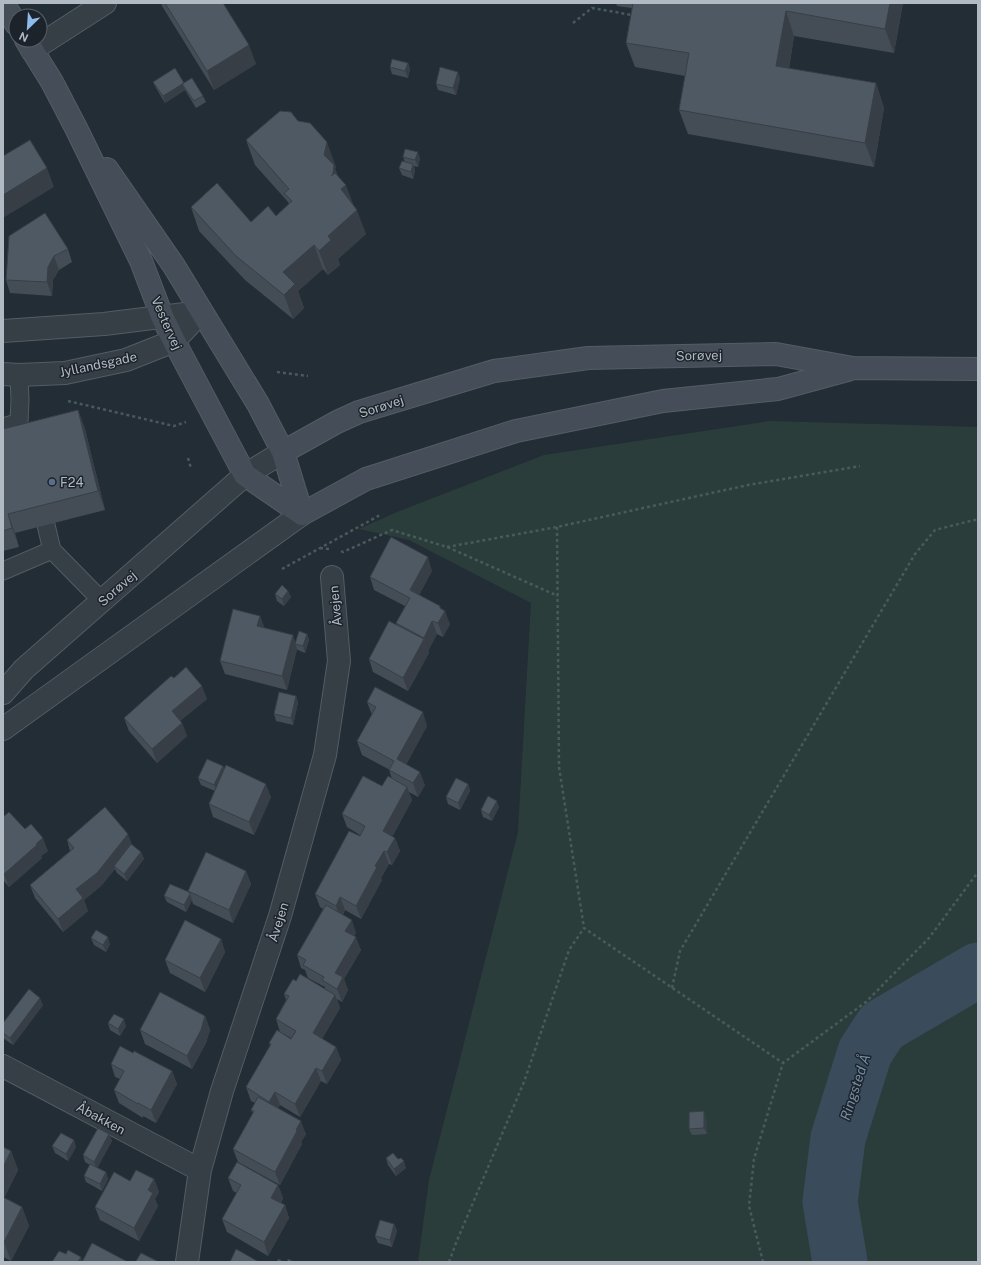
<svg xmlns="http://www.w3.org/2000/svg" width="981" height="1265" font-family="'Public Sans',sans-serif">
<rect width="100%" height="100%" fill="#232d35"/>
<path fill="#2b3d3b" d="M 770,421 L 978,427 L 978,1262 L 418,1262 L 429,1180 L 518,832 L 531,603 L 409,540 L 359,529 L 397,512 L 544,455 Z"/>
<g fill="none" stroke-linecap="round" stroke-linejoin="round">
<path stroke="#3a4c5c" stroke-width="55" d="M 840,1262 L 830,1202 L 838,1138 L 865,1052 L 882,1026 L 978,970"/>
<g stroke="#545c64" stroke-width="19">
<path id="service" d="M 3,427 L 19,422 L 20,400 L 19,375
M 46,525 L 52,550
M 3,571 L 52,550 L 102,601"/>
</g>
<g stroke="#545c64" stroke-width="24">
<path id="minor" d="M 32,50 L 105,3
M 3,1066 L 200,1170
M 187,1262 L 200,1170 L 222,1091 L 280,916 L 325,755 L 339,661 L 332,577"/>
</g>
<g stroke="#545c64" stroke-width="24">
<path id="tertiary" d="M 3,331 L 104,324 L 201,312
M 3,374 L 19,375 L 65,373 L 126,360 L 174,341 L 201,312
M 3,693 L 24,669 L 245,475 L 283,452
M 3,729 L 302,514"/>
</g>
<g stroke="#545c64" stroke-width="24">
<path id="secondary" d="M 3,3 L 16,24
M 26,40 L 52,82 L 76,128 L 141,261 L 162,316 L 174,341 L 245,475 L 302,514
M 107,169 L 174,266 L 258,404 L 283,452 L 302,514
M 283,452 L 337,422 L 359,412 L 494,371 L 588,358 L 776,354 L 853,368 L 978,369
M 302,514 L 366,479 L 516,431 L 663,401 L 778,389 L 848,370"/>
</g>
<path stroke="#495a5a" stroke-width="2.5" stroke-dasharray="3 3" stroke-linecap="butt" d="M 573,23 L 592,8 L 632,15
M 277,372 L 308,376
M 68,401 L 174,426 L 186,422
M 188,458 L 191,468
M 557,527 L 559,767 L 584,928 L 783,1063
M 447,547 L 557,527 L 748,485 L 860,466
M 320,548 L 329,549
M 341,551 L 343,552 L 392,530 L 447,547 L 558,596
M 282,569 L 382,514
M 672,988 L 680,951 L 915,554 L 935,530 L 974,520 L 978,520
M 449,1262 L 456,1243 L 524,1082 L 569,950 L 584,928
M 763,1262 L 749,1206 L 754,1159 L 783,1063 L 866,1002 L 929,938 L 978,872"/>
<use href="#service" stroke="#363e46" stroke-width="17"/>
<use href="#minor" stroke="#363e46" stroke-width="22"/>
<use href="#tertiary" stroke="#363e46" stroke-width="22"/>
<use href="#secondary" stroke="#454e58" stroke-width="22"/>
</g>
<path fill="#444d56" d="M 161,3 L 223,3 L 256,64 L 214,90 L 162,6 Z
M 616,3 L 903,3 L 894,53 L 794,36 L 789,69 L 876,83 L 884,108 L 874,167 L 688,134 L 679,110 L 685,76 L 635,67 L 626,43 L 632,8 L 617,6 Z
M 408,63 L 410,69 L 408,78 L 392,74 L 390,67 Z
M 460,78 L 456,95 L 438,90 L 436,84 Z
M 153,82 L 184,83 L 203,96 L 206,102 L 196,108 L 185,90 L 165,103 L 156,88 Z
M 246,140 L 336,167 L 335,169 L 338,176 L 352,203 L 366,234 L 338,259 L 340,265 L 328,275 L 323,269 L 298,291 L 304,308 L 293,319 L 245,280 L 199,231 L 191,207 L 251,222 L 276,216 L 289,205 L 288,202 L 255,165 Z
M 403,157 L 420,158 L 418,167 L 414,166 L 415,171 L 413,179 L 402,175 L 399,168 L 405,162 Z
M 68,249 L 72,262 L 59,270 L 53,280 L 52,296 L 10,293 L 6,280 Z
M 78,410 L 85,429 L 105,510 L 15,533 L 19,547 L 3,551 L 3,429 Z
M 432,571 L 419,595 L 441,609 L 450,624 L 443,637 L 437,634 L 428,651 L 428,650 L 429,653 L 408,691 L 373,672 L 369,659 L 397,625 L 396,623 L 405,606 L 374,590 L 370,577 Z
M 288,591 L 291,597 L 284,606 L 277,601 L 275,594 Z
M 260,616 L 264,628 L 293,635 L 295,643 L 307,634 L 309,640 L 305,653 L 298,650 L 297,649 L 287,690 L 225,674 L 220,661 Z
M 174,678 L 207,699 L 180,721 L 182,723 L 187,736 L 157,763 L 129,731 L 124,718 Z
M 296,696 L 298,703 L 293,725 L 276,721 L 274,714 Z
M 367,702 L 427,726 L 406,764 L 425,785 L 418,797 L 409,792 L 412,800 L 392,837 L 395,838 L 400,851 L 392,865 L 389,864 L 381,878 L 382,880 L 361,919 L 345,910 L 343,915 L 356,933 L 354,936 L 361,950 L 344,979 L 348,990 L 342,1002 L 337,999 L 340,1008 L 322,1039 L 336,1047 L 341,1060 L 327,1084 L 321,1081 L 300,1117 L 280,1105 L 278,1108 L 306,1134 L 301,1142 L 302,1144 L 280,1185 L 238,1162 L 233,1149 L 253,1113 L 251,1110 L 255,1103 L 251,1101 L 246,1087 L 270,1046 L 269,1043 L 291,1038 L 280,1032 L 276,1019 L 286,1000 L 284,994 L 296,981 L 325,989 L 325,987 L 308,978 L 305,970 L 301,968 L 297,955 L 323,909 L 320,907 L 315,894 L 360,835 L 347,827 L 342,814 L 392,779 L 389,770 L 390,770 L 362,755 L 357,741 L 372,715 Z
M 223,766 L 224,770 L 271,797 L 254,835 L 213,817 L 209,804 L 215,791 L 201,785 L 198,778 Z
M 468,784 L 470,791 L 460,810 L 448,804 L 446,797 Z
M 499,807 L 492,821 L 483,817 L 481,810 Z
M 3,817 L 48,851 L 41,856 L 42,858 L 9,887 L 3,880 Z
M 67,840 L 132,845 L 141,852 L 144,859 L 127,881 L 117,873 L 115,869 L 101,886 L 84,900 L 88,911 L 63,932 L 35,898 L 30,885 L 70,851 Z
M 246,871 L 251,884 L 233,923 L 193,904 L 192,900 L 186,912 L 167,902 L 164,896 L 189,892 L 188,891 Z
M 91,938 L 110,944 L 106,952 L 94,945 Z
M 221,939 L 225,952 L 205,992 L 170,973 L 165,960 Z
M 43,1005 L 13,1045 L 3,1038 L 3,1023 Z
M 205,1016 L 210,1030 L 206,1043 L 192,1069 L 145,1044 L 140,1030 Z
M 108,1023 L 126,1026 L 120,1036 L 110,1030 Z
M 133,1053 L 172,1071 L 177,1084 L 156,1123 L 143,1116 L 143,1118 L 119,1103 L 114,1090 L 120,1079 L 115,1077 L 111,1064 Z
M 704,1111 L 706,1118 L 707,1134 L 692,1135 L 689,1129 Z
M 109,1134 L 112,1141 L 97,1168 L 106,1172 L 108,1179 L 102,1191 L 86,1182 L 84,1176 L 90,1165 L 85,1162 L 83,1155 Z
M 52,1146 L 76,1147 L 68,1161 L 55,1153 Z
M 3,1147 L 11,1151 L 18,1170 L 4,1198 L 22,1207 L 29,1226 L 11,1261 L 3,1257 Z
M 386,1158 L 398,1159 L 406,1168 L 396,1176 L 388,1165 Z
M 228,1178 L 278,1185 L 283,1198 L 281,1203 L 285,1205 L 289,1218 L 268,1256 L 227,1232 L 222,1219 L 237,1193 L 233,1191 Z
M 154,1179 L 159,1192 L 155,1199 L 158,1206 L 139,1241 L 100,1220 L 95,1207 L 130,1181 Z
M 394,1224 L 397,1231 L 392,1247 L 378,1243 L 375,1236 Z"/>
<path fill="#373e46" d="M 890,3 L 903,3 L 894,53 L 885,29 Z
M 786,11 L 794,36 L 785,91 L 776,66 Z
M 249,45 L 256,64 L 214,90 L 207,71 Z
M 408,63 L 410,69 L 408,78 L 405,71 Z
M 458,72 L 460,78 L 456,95 L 453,88 Z
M 184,83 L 182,84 L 185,90 L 165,103 L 163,96 Z
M 876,83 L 884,108 L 874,167 L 865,143 Z
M 327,142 L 336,167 L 335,169 L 342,188 L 346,185 L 355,209 L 342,198 L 324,155 Z
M 418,152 L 420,158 L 418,167 L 415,160 Z
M 413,164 L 415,171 L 413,179 L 411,172 Z
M 47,168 L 54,187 L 3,218 L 3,195 Z
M 357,210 L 366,234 L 338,259 L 340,265 L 328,275 L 319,251 L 328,236 Z
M 314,245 L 323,269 L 298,291 L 304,308 L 293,319 L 284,295 L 283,272 Z
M 54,256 L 59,270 L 53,280 L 52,296 L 47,282 L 48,267 Z
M 78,410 L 85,429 L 105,510 L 98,491 Z
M 8,514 L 15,533 L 19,547 L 12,528 Z
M 428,557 L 432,571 L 415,603 L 410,590 Z
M 288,591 L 291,597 L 284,606 L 282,599 Z
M 440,606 L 443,614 L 445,611 L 450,624 L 443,637 L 438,623 L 440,608 Z
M 260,616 L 265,629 L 257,626 Z
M 432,621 L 437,634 L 428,651 L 424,638 Z
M 307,634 L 309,640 L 305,653 L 303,646 Z
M 293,635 L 297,649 L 287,690 L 282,676 Z
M 424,639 L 429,653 L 408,691 L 403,678 Z
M 202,686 L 207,699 L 176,724 L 172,711 Z
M 296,696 L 298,703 L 293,725 L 291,718 Z
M 423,712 L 427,726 L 402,773 L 397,759 Z
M 182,723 L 187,736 L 157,763 L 152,749 Z
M 223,766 L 226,773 L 217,792 L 214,785 Z
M 420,772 L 425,785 L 418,797 L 413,783 Z
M 266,784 L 271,797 L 254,835 L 249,822 Z
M 468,784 L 470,791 L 460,810 L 458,803 Z
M 407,787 L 412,800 L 388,845 L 383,831 Z
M 497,801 L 499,807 L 492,821 L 489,815 Z
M 128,834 L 133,847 L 114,866 L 115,869 L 101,886 L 84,900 L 88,911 L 63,932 L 58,919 L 76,889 Z
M 43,838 L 48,851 L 41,856 L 42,858 L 9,887 L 4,874 Z
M 395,838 L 400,851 L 392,865 L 387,852 Z
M 384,851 L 389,864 L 381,878 L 382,880 L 361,919 L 356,906 L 375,866 Z
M 141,852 L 144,859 L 127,881 L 124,874 Z
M 246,871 L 251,884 L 233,923 L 229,910 Z
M 190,894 L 192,900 L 186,912 L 184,905 Z
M 340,897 L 345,910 L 340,919 L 336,906 Z
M 352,920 L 356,933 L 350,944 L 345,931 Z
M 108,937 L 110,944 L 106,952 L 103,945 Z
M 356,937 L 361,950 L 344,979 L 348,990 L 342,1002 L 337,989 L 335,973 Z
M 221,939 L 225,952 L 205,992 L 200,978 Z
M 335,995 L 340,1008 L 318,1046 L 313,1033 Z
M 40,998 L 43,1005 L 13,1045 L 10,1038 Z
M 205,1016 L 210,1030 L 206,1043 L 192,1069 L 187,1056 Z
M 124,1019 L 126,1026 L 120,1036 L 118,1029 Z
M 336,1047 L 341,1060 L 327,1084 L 322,1071 Z
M 316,1068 L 321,1081 L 300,1117 L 295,1104 Z
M 172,1071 L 177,1084 L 156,1123 L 151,1110 Z
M 275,1092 L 280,1105 L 274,1115 L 269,1102 Z
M 704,1111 L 706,1118 L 707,1134 L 704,1128 Z
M 301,1121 L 306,1134 L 301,1142 L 302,1144 L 280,1185 L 275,1172 Z
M 109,1134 L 112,1141 L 97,1169 L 94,1162 Z
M 74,1140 L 76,1147 L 68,1161 L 66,1154 Z
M 11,1151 L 18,1170 L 3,1200 L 3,1167 Z
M 404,1161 L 406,1168 L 396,1176 L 394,1169 Z
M 106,1172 L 108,1179 L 102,1191 L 100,1184 Z
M 154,1179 L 159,1192 L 155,1199 L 158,1206 L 139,1241 L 134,1228 L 148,1190 Z
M 278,1185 L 283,1198 L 276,1211 L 271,1198 Z
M 285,1205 L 289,1218 L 268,1256 L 264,1242 Z
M 22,1207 L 29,1226 L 11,1261 L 4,1242 Z
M 394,1224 L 397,1231 L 392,1247 L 390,1240 Z
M 81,1257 L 83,1262 L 78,1262 Z"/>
<path fill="#4f5964" stroke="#373e46" d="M 165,3 L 223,3 L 249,45 L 207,71 Z
M 633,3 L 890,3 L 885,29 L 786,11 L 776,66 L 876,83 L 865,143 L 679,110 L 689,53 L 626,43 Z
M 392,59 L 408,63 L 405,71 L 390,67 Z
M 440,67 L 458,72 L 453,88 L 436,84 Z
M 175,68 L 184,83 L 163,96 L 153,82 Z
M 192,78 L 203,96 L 194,101 L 182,84 Z
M 280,111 L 291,112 L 298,121 L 310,123 L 327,142 L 324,155 L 334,165 L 333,174 L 331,176 L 335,173 L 346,185 L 341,189 L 357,210 L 328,236 L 331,240 L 319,251 L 314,245 L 283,272 L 295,284 L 284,295 L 236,256 L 191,207 L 217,183 L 251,222 L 268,206 L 276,216 L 292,201 L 284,193 L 289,189 L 246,140 Z
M 30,140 L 47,168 L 3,195 L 3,156 Z
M 405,149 L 418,152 L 415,160 L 403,157 Z
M 402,161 L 413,164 L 411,172 L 399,168 Z
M 45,213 L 68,249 L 54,256 L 48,267 L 47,282 L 6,280 L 9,236 Z
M 78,410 L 98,491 L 8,514 L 12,528 L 3,531 L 3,429 Z
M 391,537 L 428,557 L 410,590 L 440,606 L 440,608 L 445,611 L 438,623 L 432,621 L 424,638 L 396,623 L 410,598 L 370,577 Z
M 282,585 L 288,591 L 282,599 L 275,594 Z
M 233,609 L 260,616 L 257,626 L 293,635 L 282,676 L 220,661 Z
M 389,621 L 424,639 L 403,678 L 369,659 Z
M 299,631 L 307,634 L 303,646 L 295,644 Z
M 186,667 L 202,686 L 172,711 L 182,723 L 152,749 L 124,718 L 171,676 L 174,678 Z
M 375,687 L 423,712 L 397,759 L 420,772 L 413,783 L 389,770 L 394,761 L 357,741 L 376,707 L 367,702 Z
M 279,692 L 296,696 L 291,718 L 274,714 Z
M 207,759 L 223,766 L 214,785 L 198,778 Z
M 226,765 L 266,784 L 249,822 L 209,804 Z
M 363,776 L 382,786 L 388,776 L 407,787 L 383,831 L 395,838 L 387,852 L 384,851 L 375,866 L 377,867 L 356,906 L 340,897 L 336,906 L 315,894 L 349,831 L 360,836 L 365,826 L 342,814 Z
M 456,778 L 468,784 L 458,803 L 446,797 Z
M 488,796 L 497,801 L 489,815 L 481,810 Z
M 105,807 L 128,834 L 97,873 L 76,889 L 83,898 L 58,919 L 30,885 L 74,848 L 67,840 Z
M 9,812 L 25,829 L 31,824 L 43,838 L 36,844 L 37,845 L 4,874 L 3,873 L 3,817 Z
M 131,844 L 141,852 L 124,874 L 114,866 Z
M 206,852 L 246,871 L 229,910 L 188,891 Z
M 170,884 L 189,892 L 190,894 L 184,905 L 164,896 Z
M 326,905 L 352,920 L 345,931 L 356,937 L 335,973 L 343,977 L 337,989 L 322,980 L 324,977 L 303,965 L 306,960 L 297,955 Z
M 185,920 L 221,939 L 200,978 L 165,960 Z
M 96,930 L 108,937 L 103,945 L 91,938 Z
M 300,974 L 335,995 L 313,1033 L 336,1047 L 322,1071 L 316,1068 L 295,1104 L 275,1092 L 269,1102 L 246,1087 L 271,1044 L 269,1043 L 277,1030 L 291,1039 L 296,1031 L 276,1019 L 289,996 L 284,994 L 293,979 L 296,981 Z
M 29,989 L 40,998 L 10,1038 L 3,1033 L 3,1023 Z
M 160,992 L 205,1016 L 201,1030 L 187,1056 L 140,1030 Z
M 114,1014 L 124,1019 L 118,1029 L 108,1023 Z
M 120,1046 L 133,1053 L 134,1051 L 172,1071 L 151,1110 L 138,1103 L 138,1104 L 114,1090 L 124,1071 L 111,1064 Z
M 258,1097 L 301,1121 L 296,1130 L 297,1131 L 275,1172 L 233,1149 L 254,1111 L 251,1110 Z
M 704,1111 L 704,1128 L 689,1129 L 689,1112 Z
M 98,1128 L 109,1134 L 94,1162 L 83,1155 Z
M 61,1133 L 74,1140 L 66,1154 L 52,1146 Z
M 3,1147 L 11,1151 L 3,1167 Z
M 393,1153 L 398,1159 L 401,1158 L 404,1161 L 394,1169 L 386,1158 Z
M 237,1162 L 278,1185 L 271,1198 L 285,1205 L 264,1242 L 222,1219 L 241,1185 L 228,1178 Z
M 90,1164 L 106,1172 L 100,1184 L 84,1176 Z
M 136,1170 L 154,1179 L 148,1190 L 153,1193 L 134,1228 L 95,1207 L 114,1172 L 130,1181 Z
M 3,1197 L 22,1207 L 4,1242 L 3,1242 Z
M 380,1220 L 394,1224 L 390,1240 L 375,1236 Z
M 92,1243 L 128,1262 L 82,1262 Z
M 236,1249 L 259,1262 L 230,1262 Z
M 68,1250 L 81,1257 L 78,1262 L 52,1262 L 59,1251 L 66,1254 Z
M 141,1253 L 159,1262 L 138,1262 L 136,1261 Z
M 278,1259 L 284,1262 L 277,1262 Z
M 288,1259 L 294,1262 L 287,1262 Z"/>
<circle fill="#5c6f8a" stroke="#1c232b" stroke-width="1.5" cx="52" cy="482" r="4"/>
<g text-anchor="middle" stroke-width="3" stroke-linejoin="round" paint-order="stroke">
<g font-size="13" fill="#b1b9c2" stroke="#1c232b">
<text transform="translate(167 323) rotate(66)" y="5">Vestervej</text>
<text transform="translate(699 355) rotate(-1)" y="5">Sorøvej</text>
<text transform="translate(98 364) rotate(-12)" y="5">Jyllandsgade</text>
<text transform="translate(381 406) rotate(-18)" y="5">Sorøvej</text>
<text transform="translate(117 588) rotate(-41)" y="5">Sorøvej</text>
<text transform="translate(335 606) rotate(-95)" y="5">Åvejen</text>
<text transform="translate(278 922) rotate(-73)" y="5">Åvejen</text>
<text transform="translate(101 1118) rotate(28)" y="5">Åbakken</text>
</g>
<g font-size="13" fill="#b1b9c2" stroke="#1c232b" text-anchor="start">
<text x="60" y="487">F24</text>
</g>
<g font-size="14" font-style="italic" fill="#758da2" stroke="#1c232b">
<text transform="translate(855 1087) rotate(-72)" y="5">Ringsted Å</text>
</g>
</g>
<rect width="981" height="1265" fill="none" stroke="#b1b9c2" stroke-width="8"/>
<g transform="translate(28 28) rotate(205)"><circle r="19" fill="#1c232b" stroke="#585f67"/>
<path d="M0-3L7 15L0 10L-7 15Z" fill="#8ebbea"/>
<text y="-6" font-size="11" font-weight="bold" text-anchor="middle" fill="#b1b9c2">N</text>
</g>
</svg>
